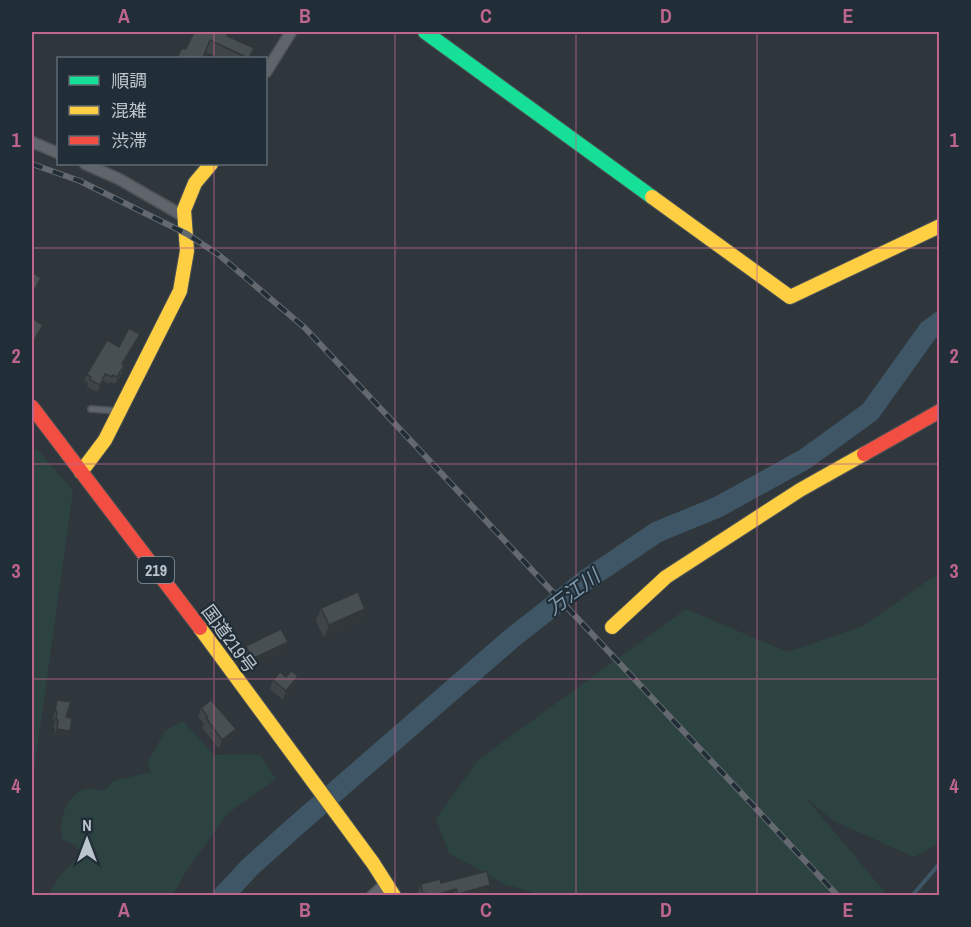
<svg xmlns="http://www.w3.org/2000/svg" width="971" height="927" font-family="'Archivo Narrow','Noto Sans JP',sans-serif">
<rect width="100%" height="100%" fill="#2f373c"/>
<path fill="#2c4342" d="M 32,449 L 38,450 L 73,491 L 35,764 L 32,771 Z
M 939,573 L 939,843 L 914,857 L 834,821 L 806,798 L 887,895 L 543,895 L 504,884 L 449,853 L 436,819 L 478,760 L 686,609 L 788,652 L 863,626 Z
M 183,721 L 214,755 L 255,754 L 261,756 L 276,779 L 227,814 L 185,873 L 173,895 L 48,895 L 60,876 L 81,853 L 75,845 L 63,840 C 57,825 65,799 80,791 C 88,787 96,789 104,791 L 114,781 L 151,772 L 148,762 L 165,731 Z"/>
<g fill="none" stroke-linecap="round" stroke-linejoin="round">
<path stroke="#3e5666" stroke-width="4" d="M 912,896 L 940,863"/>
<path stroke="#3e5666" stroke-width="21" d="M 223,896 L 250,867 L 298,824 L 512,638 L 586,580 L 657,532 L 718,507 L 805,459 L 870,412 L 928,331 L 940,322"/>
<g stroke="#4d5357" stroke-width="8">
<path id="lane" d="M 91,409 L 119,411"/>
</g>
<g stroke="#4d5357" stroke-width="13">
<path id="street" d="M 266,72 L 291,32
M 32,142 L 58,153
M 85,164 L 119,179 L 185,217
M 372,896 L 385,884"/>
</g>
<g stroke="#4d5357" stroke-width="16">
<path id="fast" d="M 425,32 L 652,197"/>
</g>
<g stroke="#4d5357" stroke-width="16">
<path id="slow" d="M 652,197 L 790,297 L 940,226
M 81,472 L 105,440 L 180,291 L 187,251 L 184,210 L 195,183 L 211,164
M 612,627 L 666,577 L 800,490 L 864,454
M 200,628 L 373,863 L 394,896"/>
</g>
<g stroke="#4d5357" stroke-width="16">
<path id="jam" d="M 32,407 L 200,628
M 864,454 L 940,411"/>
</g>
<use href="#lane" stroke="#5f656a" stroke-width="5"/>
<use href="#street" stroke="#5f656a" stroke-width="10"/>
<use href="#fast" stroke="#16e098" stroke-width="14"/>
<use href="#slow" stroke="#ffcf43" stroke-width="14"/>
<use href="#jam" stroke="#f24e42" stroke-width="14"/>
<g stroke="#63696e" stroke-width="6">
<path id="rail" d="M 32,164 L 80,181 L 187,234 L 219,255 L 305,328 L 838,896"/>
</g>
<use href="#rail" stroke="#222e37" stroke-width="4" stroke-dasharray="11" stroke-linecap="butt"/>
</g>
<path fill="#3e4447" d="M 194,32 L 228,36 L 254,48 L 250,58 L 220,58 L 206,52 L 203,58 L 186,49 Z
M 140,334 L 137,341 L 123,365 L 124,366 L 122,373 L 115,384 L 110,382 L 109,384 L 103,381 L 97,392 L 87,387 L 88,383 L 84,381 L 87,374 Z
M 321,608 L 365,609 L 361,622 L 324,638 L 316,621 Z
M 246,646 L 284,651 L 249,668 L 242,655 Z
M 298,676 L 295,685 L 283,700 L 270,689 L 273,680 L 286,677 Z
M 57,700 L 66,717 L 70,731 L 67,738 L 54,736 L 55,728 L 53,728 L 55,719 L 53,719 L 55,708 Z
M 201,708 L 236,729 L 233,738 L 219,749 L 202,728 L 204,724 L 198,717 Z
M 441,883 L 488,893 L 479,896 L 419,896 L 418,892 L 421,884 Z"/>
<path fill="#32373a" d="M 41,278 L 36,291 L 32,299 L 32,294 Z
M 43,325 L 40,334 L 32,348 L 33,342 Z
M 140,334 L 137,341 L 119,371 L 122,364 Z
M 365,609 L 361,622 L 324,638 L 329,625 Z
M 288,642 L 284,651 L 249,668 L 252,659 Z
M 298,676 L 295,685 L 283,700 L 286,691 Z
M 57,729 L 70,731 L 67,738 L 54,736 Z
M 236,729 L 233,738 L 219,749 L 222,740 Z
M 490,885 L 488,893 L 479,896 L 457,896 L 458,894 Z
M 456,889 L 454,896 L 432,896 Z"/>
<path fill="#484f53" stroke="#32373a" stroke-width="1.5" d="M 194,32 L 229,32 L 227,36 L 254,48 L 249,58 L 248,58 L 210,40 L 203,58 L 204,58 L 177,58 L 182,48 L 186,49 Z
M 32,272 L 41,278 L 32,294 Z
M 32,318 L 43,325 L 33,342 L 32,341 Z
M 129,328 L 140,334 L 122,364 L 124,366 L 117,377 L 113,375 L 112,377 L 105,374 L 100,385 L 90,380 L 91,377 L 87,374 L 107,340 L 119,347 Z
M 358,592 L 365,609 L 329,625 L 321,608 Z
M 281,629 L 288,642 L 252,659 L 246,646 Z
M 291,671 L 298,676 L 286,691 L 273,680 L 280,672 L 286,677 Z
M 57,700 L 71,702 L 66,717 L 72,718 L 70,731 L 57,729 L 58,720 L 56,720 L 57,711 L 55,711 Z
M 211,700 L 236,729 L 222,740 L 206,718 L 208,717 L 201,708 Z
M 487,871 L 490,885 L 458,894 L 456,889 L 432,896 L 427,896 L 426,893 L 423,894 L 421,884 L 440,879 L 441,883 Z"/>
<path fill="none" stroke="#be658e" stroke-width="1.5" stroke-opacity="0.55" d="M 214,32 L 214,58M 395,32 L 395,896M 576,32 L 576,896M 757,32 L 757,896M 214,164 L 214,896M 32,248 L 940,248M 32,464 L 940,464M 32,679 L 940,679"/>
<g text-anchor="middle" stroke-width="4.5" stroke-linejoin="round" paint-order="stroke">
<rect fill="#222e37" stroke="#8c979f" stroke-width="1.5" x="138" y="557" width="36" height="26" rx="4.5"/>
<g font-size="16" font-weight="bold" fill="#bac4cc">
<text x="156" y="576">219</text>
</g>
<g font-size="18" fill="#bac4cc" stroke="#222e37">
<text transform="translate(229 639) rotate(54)" y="6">国道219号</text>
</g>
<g font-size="20" font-style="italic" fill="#7d99ac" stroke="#222e37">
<text transform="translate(573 592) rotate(-37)" y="7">万江川</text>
</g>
</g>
<rect width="971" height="927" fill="none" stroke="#222e37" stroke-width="66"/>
<rect x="57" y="57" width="210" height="108" fill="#222e37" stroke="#5f6a73" stroke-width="1.5"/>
<rect x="69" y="76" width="30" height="9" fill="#16e098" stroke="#5f6a73" stroke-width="1.5"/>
<text x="111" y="87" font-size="18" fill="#bac4cc">順調</text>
<rect x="69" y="106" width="30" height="9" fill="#ffcf43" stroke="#5f6a73" stroke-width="1.5"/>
<text x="111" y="117" font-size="18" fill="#bac4cc">混雑</text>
<rect x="69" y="136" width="30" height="9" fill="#f24e42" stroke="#5f6a73" stroke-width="1.5"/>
<text x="111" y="147" font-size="18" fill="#bac4cc">渋滞</text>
<g transform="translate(87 840)" stroke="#222e37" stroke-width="4.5" paint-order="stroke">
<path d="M0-4.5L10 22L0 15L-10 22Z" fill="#bac4cc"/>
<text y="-9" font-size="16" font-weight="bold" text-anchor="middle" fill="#bac4cc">N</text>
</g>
<rect x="33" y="33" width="905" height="861" fill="none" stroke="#be658e" stroke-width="2"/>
<g font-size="20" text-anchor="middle" font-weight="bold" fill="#be658e">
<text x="124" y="23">A</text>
<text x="305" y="23">B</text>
<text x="486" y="23">C</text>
<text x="666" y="23">D</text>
<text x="848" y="23">E</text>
<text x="16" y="147">1</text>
<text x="954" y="147">1</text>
<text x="16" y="363">2</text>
<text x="954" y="363">2</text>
<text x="16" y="578">3</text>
<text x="954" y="578">3</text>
<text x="16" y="793">4</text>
<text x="954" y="793">4</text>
<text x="124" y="917">A</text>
<text x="305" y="917">B</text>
<text x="486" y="917">C</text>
<text x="666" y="917">D</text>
<text x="848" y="917">E</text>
</g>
</svg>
